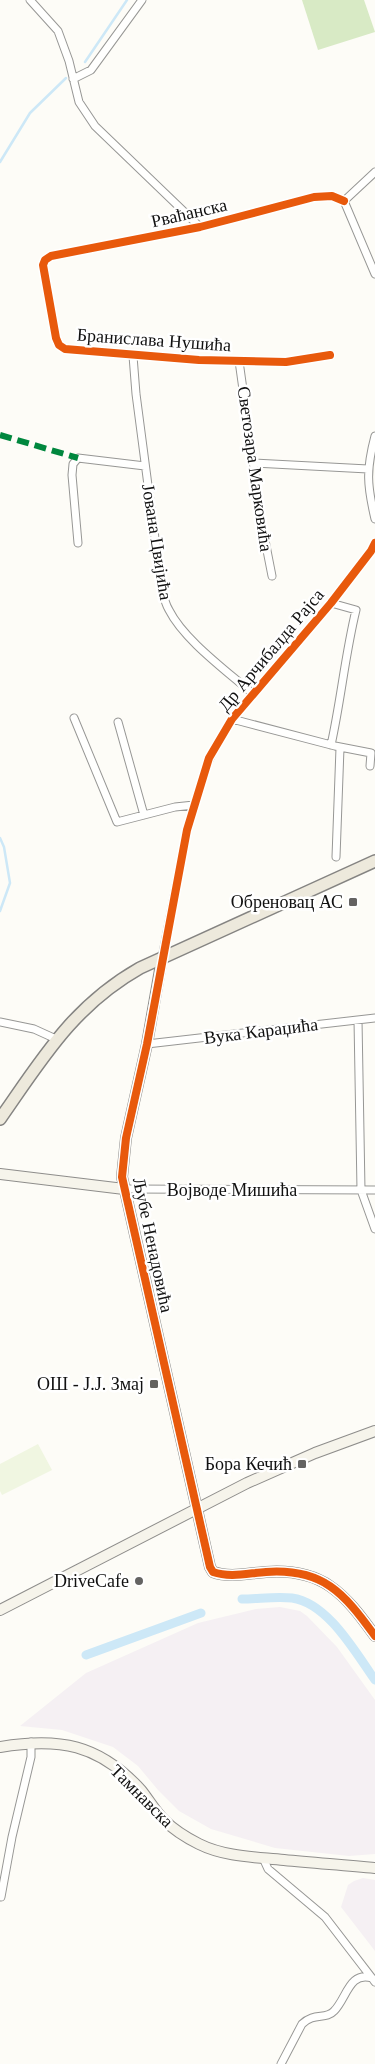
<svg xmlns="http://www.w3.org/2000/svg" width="375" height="2064" font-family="'Times New Roman',serif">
<rect width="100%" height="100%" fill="#fdfcf7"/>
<path fill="#f5f0f3" d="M 280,1607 L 300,1611 L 307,1616 L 337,1647 L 375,1700 L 375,1854 L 349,1856 L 275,1848 L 211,1829 L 179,1811 L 158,1790 L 138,1766 L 113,1747 L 62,1730 L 20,1726 L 86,1673 L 198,1623 L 256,1609 Z
M 363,1878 L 375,1880 L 375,1951 L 341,1907 L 348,1885 L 354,1881 Z"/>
<path fill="#d8eac5" d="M 302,0 L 364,0 L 375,32 L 318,50 Z"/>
<path fill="#f0f6e1" d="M 38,1444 L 52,1470 L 2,1495 L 0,1491 L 0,1464 Z"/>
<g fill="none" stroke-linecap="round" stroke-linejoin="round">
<path stroke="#cde8f7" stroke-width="2.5" d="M 85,62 L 127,0
M 0,162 L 30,113 L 66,78
M 0,838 L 4,847 L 10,883 L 0,911"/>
<path stroke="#cde8f7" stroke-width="9" d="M 242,1599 C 258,1599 276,1596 292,1598 C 328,1603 355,1652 375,1680
M 86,1655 L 201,1613"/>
<g stroke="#979795" stroke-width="9">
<path id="street" d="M 30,0 L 58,31 L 69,61 L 79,102 L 95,126 L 200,227
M 73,79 L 91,70 L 142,0
M 344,201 L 375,274
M 344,201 L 375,172
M 330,355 L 286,362 L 199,360 L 65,349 L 59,345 L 56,338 L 43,265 L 45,260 L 51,256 L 200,227 L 314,197 L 332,196 L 344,201
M 133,356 L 136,394 L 161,584 C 163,593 164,602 169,610 C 184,640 227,671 253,694
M 239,361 L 262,525 L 272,576
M 375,436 C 366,470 367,485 375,519
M 253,463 L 368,469
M 78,543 L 72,475 L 73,464 L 78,458 L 145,466
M 74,718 L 117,822 L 175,807 L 194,805
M 232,719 L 335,746 L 371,753 L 370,766
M 118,722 L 144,815
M 331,745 C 341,700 345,655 356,610 L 331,603
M 336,857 L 340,748
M 162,958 L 187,830 L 206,767 L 215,747 L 232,719 L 331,603 L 371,551 L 375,543
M 358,1020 L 361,1190 L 375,1229
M 0,1022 L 34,1029 L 56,1039
M 147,1044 L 375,1018
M 124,1189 L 375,1190
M 263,1858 L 268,1869 L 325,1917 L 375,1982
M 1,1897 L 12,1837 L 31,1757 L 31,1742
M 281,2064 L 302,2024 C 314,2012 326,2020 334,2011 C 347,1998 349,1971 372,1978"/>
</g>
<g stroke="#8e8d8b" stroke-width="12">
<path id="secondary" d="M 162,958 L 147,1044 L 126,1138 L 122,1177 L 210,1567 L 213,1572 C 230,1578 249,1573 266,1572 C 323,1568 344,1593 375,1636
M 0,1174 L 124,1189
M 0,1610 L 247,1483 L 315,1453 L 375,1431
M 0,1747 C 59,1737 99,1744 141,1790 C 149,1800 155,1811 164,1820 C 174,1830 187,1838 199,1844 C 225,1857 256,1857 284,1860 C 314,1863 345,1865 375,1868"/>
</g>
<g stroke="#858482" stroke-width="14">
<path id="primary" d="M 0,1119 C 42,1059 73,1006 140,968 L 375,861"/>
</g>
<use href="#street" stroke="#fffffe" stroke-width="7"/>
<use href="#secondary" stroke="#f6f4eb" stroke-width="10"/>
<use href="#primary" stroke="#ede9dc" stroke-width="11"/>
<path stroke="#00873e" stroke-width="6" stroke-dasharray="12 6" stroke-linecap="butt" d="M 0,435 L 78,458"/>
<g stroke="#fff" stroke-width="11">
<path id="cycleway" d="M 330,355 L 286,362 L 199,360 L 65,349 L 59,345 L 56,338 L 43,265 L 45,260 L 51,256 L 200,227 L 314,197 L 332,196 L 344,201
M 375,543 L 371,551 L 331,603 L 232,719 L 209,758 L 187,830 L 147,1044 L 126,1138 L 122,1177 L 210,1567 L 213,1572 C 230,1578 249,1573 266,1572 C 323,1568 344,1593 375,1636"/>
</g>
<use href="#cycleway" stroke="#e8590c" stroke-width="8"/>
</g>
<g fill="#646362" stroke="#fff" stroke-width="2">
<rect x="348" y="897" width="10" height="10" rx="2.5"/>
<rect x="149" y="1379" width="10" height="10" rx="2.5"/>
<rect x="297" y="1459" width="10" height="10" rx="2.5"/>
<circle cx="139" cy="1581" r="5"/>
</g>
<g text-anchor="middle" stroke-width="5" stroke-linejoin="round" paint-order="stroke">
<g font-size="18" fill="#111" stroke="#fff">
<text transform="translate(189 213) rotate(-13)" y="6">Рваћанска</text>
<text transform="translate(154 340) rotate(4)" y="6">Бранислава Нушића</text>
<text transform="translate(255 469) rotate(82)" y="6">Светозара Марковића</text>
<text transform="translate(157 542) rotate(81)" y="6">Јована Цвијића</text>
<text transform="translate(271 650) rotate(-50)" y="6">Др Арчибалда Рајса</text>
<text transform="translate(261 1031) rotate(-7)" y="6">Вука Караџића</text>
<text x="232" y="1196">Војводе Мишића</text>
<text transform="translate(153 1245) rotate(78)" y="6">Љубе Ненадовића</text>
<text transform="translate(142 1796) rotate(45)" y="6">Тамнавска</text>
</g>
<g font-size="18" fill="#111" stroke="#fff" text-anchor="end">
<text x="343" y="908">Обреновац АС</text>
<text x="144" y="1390">ОШ - Ј.Ј. Змај</text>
<text x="292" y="1470">Бора Кечић</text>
<text x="129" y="1587">DriveCafe</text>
</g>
</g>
</svg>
